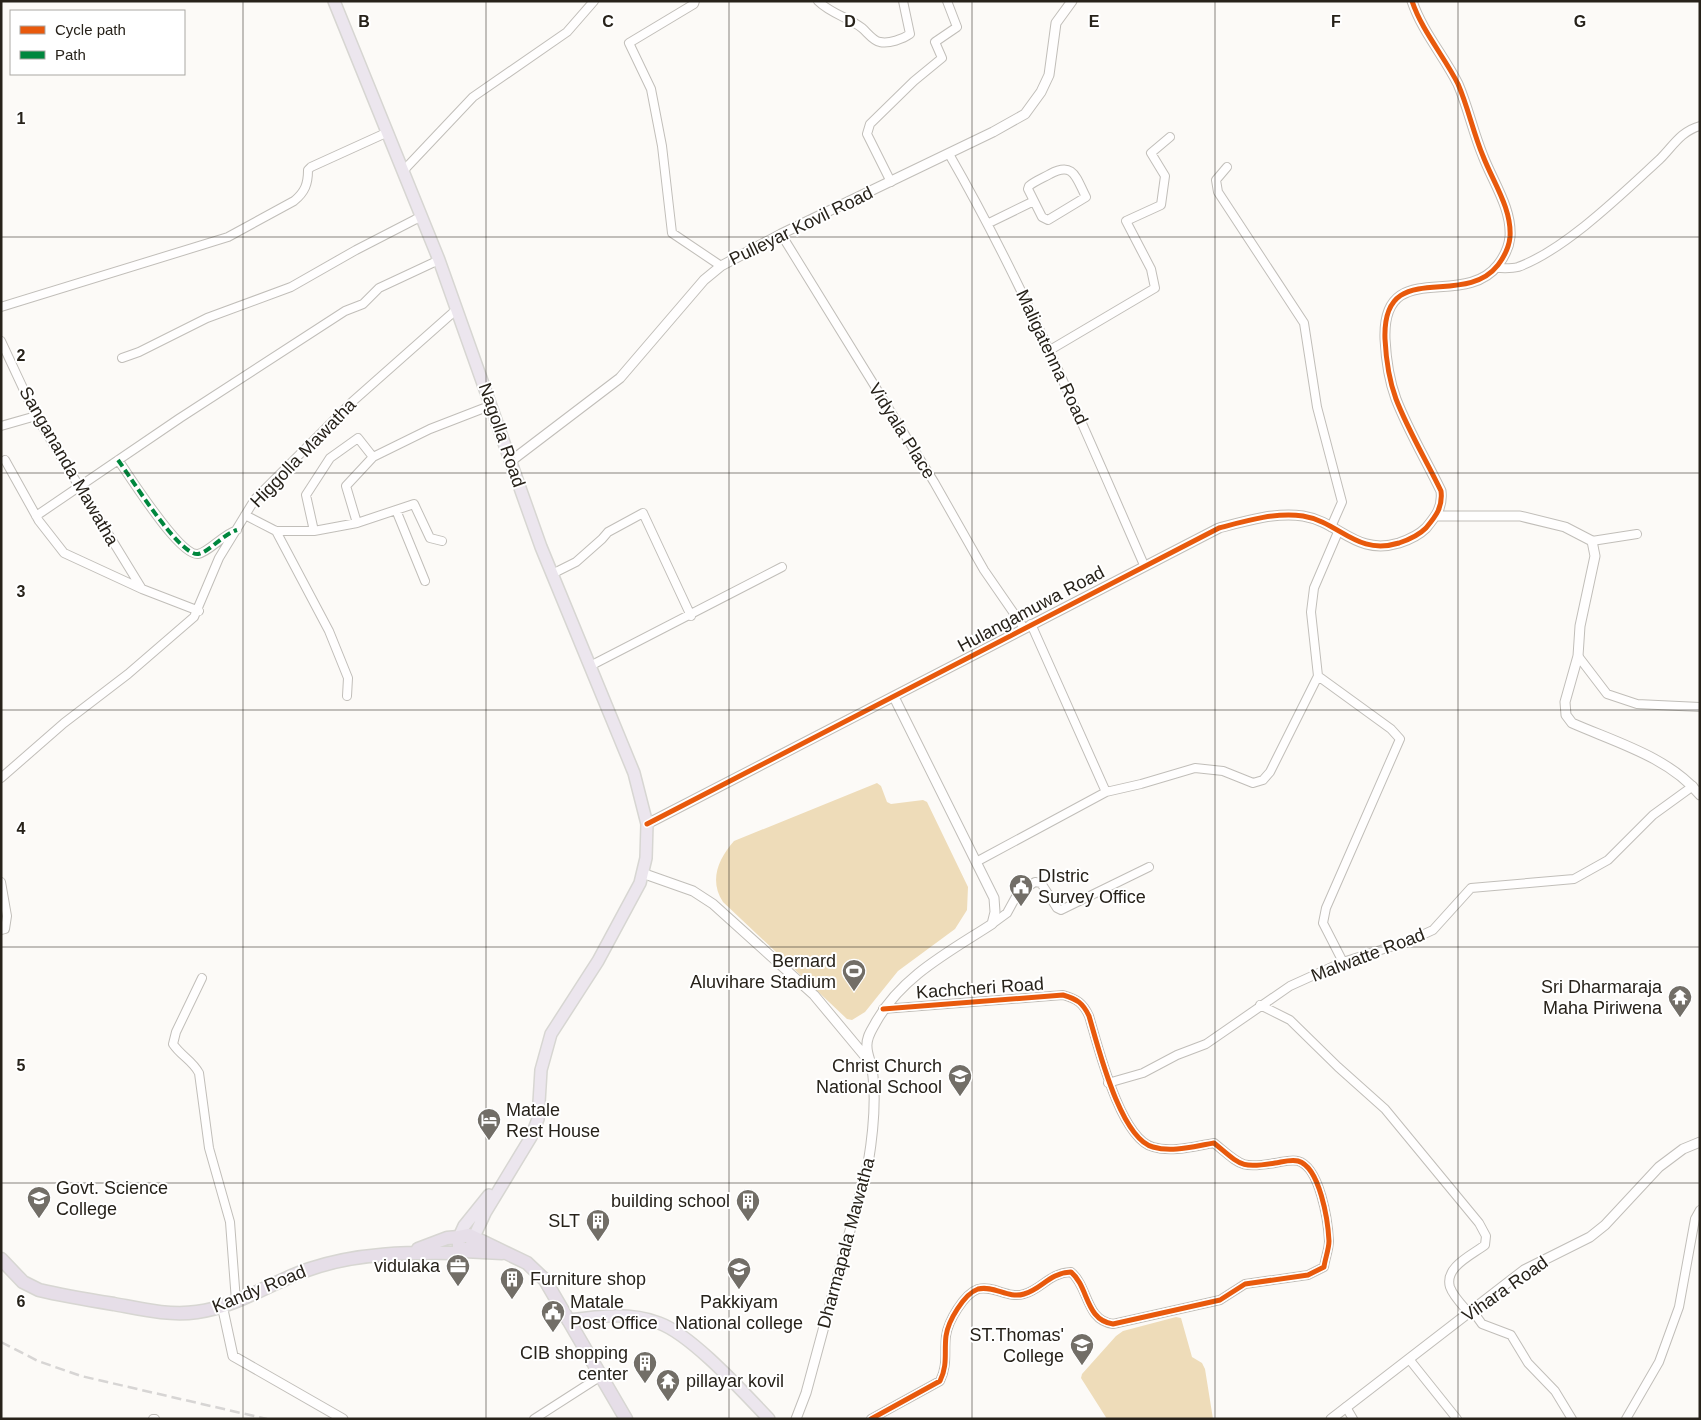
<svg xmlns="http://www.w3.org/2000/svg" width="1701" height="1420" font-family="Helvetica,sans-serif">
<rect width="100%" height="100%" fill="#fcfaf7"/>
<path fill="#eedcb9" d="M 877,783 L 881,786 L 887,802 L 891,804 L 923,800 L 927,802 L 968,887 L 967,910 L 955,929 L 898,971 L 865,1012 L 852,1020 L 847,1019 L 723,902 C 709,881 718,859 734,841 Z
M 1176,1317 L 1181,1318 L 1192,1357 L 1202,1363 L 1205,1369 L 1213,1419 L 1107,1419 L 1081,1378 L 1082,1374 L 1116,1336 L 1123,1331 Z"/>
<g fill="none" stroke-linecap="round" stroke-linejoin="round">
<g stroke="#c1beb9" stroke-width="10">
<path id="minor" d="M 695,1 L 694,4 L 629,43 L 651,89 L 662,146 L 672,233 L 721,266
M 818,1 C 831,14 848,17 862,28 C 867,32 873,41 880,42 C 889,44 903,39 910,34 L 903,1
M 949,154 C 1025,286 1083,426 1144,565
M 1227,167 L 1216,180 L 1218,192 L 1304,323 L 1317,407 L 1342,502 L 1331,527
M 404,170 L 473,97 L 567,32 L 594,1
M 891,182 L 867,134 L 870,124 L 914,81 L 942,58 L 935,42 L 957,27 L 947,1
M 989,223 L 1034,201 L 1028,189 L 1029,186 C 1035,181 1043,178 1050,174 C 1074,161 1076,178 1086,197 L 1048,220 L 1042,217 L 1034,201
M 781,234 L 934,482 L 984,570 L 1024,628
M 1495,268 C 1502,268 1511,269 1518,267 C 1565,250 1623,193 1660,159 C 1673,146 1681,131 1700,126
M 1,307 L 228,237 L 294,201 C 305,192 308,184 308,170 L 311,167 L 388,132
M 1,341 L 36,416 L 142,589
M 1050,350 L 1155,288 L 1151,269 L 1126,221 L 1161,205 L 1165,176 L 1151,153 L 1170,137
M 122,358 L 139,352 L 207,318 L 291,287 L 356,250 L 422,216
M 1,426 L 36,416
M 5,460 L 39,521 L 64,553 L 142,589 L 199,611
M 118,460 C 130,476 179,556 198,554 C 209,552 222,535 237,530
M 396,510 L 425,581
M 245,515 L 276,531 L 314,531
M 36,516 L 180,418 L 345,311 L 363,304 L 379,288 L 439,260
M 357,523 L 314,531 L 306,495 L 330,458 L 358,438 L 373,457
M 276,531 L 329,631 L 348,678 L 347,696
M 442,541 L 430,538 L 414,504 L 357,523 L 346,486 L 373,457 L 430,429 L 492,405
M 1592,541 L 1637,534
M 552,574 L 576,562 L 602,539 L 608,532 L 643,513 L 691,616
M 1031,624 L 1106,792
M 1578,656 L 1607,694 L 1637,704 L 1700,707
M 590,666 L 782,567
M 1318,676 L 1391,729 L 1400,739 L 1326,908 L 1323,923 L 1343,962
M 1,778 L 64,723 L 128,674 L 194,617 L 219,558 L 255,499 L 352,402 L 457,309
M 976,862 L 1106,792 L 1141,784 L 1195,768 L 1223,771 L 1253,783 L 1263,780 L 1270,772 L 1318,676 L 1311,612 L 1314,588 L 1338,532
M 1,882 L 7,916 L 5,929 L 1,930
M 992,924 L 1007,913 L 1018,893 L 1035,882 L 1041,883 L 1057,908 L 1061,910 L 1149,867
M 202,978 L 176,1032 L 173,1044 C 181,1056 192,1060 199,1073 L 209,1148 L 230,1222 L 236,1301
M 1260,1005 L 1290,1020 L 1338,1067 L 1385,1109 L 1479,1223 L 1486,1236 L 1485,1245 C 1472,1255 1444,1267 1450,1287 C 1453,1296 1463,1306 1469,1313
M 1108,1083 L 1143,1073 L 1177,1055 L 1206,1044 L 1290,986 L 1343,962 L 1409,941 L 1433,930 L 1471,888 L 1574,879 L 1608,860 L 1653,815 L 1693,786
M 1472,1310 L 1482,1324 L 1511,1335 L 1528,1363 L 1555,1391 L 1572,1419
M 1409,1359 L 1457,1419
M 1346,1407 L 1353,1419
M 153,1419 L 155,1419
M 534,1419 L 601,1376
M 871,1419 L 940,1381 C 948,1365 944,1352 946,1336 C 948,1321 964,1294 978,1289 C 994,1285 1008,1299 1024,1294 C 1042,1289 1049,1273 1071,1272 C 1089,1287 1085,1320 1113,1324 L 1220,1300 L 1245,1284 L 1308,1275 L 1324,1267 C 1325,1259 1329,1249 1329,1241 C 1328,1221 1320,1167 1298,1161 C 1291,1159 1282,1162 1275,1163 C 1240,1169 1241,1165 1214,1143 C 1195,1146 1172,1153 1153,1147 C 1120,1138 1098,1046 1089,1016 C 1083,1003 1077,999 1063,995 L 883,1009
M 1626,1419 L 1659,1362 L 1679,1307 L 1695,1219 L 1700,1210"/>
</g>
<g stroke="#c1beb9" stroke-width="11">
<path id="tertiary" d="M 511,461 L 620,378 L 704,280 L 721,266 L 781,234 L 993,132 L 1025,114 L 1041,92 L 1049,75 L 1056,23 L 1072,1
M 1436,516 L 1520,516 L 1565,527 L 1592,541 L 1595,556 L 1580,626 L 1578,656 L 1565,702 L 1566,715 L 1572,723 C 1615,742 1669,757 1700,795
M 647,824 L 1219,528 C 1245,521 1275,512 1303,516 C 1340,522 1356,556 1399,543 C 1408,540 1419,535 1426,528 C 1436,516 1443,507 1441,491 C 1426,460 1408,430 1396,399 C 1389,380 1386,359 1385,339 C 1382,256 1463,310 1498,265 C 1504,257 1509,247 1510,237 C 1512,209 1493,182 1483,156 C 1473,132 1468,107 1458,84 C 1444,56 1422,31 1412,1
M 642,873 L 693,891 L 713,904 L 814,995 L 869,1061
M 222,1305 L 233,1356 L 343,1419
M 796,1419 L 806,1393 L 868,1164 C 873,1134 877,1100 872,1069 C 871,1062 867,1054 867,1047 C 866,1037 872,1030 876,1022 C 902,976 949,952 992,924 L 995,912 L 994,898 L 894,697
M 1331,1419 L 1524,1270 L 1590,1237 L 1605,1225 L 1659,1167 L 1683,1149 L 1700,1142"/>
</g>
<g stroke="#d7d6d2" stroke-width="14">
<path id="primary" d="M 334,1 L 439,260 L 541,547 L 634,773 L 647,824 L 646,858 L 640,883 L 598,961 L 551,1034 L 541,1070 L 538,1119 L 531,1137 L 485,1213 L 473,1239
M 459,1237 L 464,1226 L 489,1195
M 568,1320 C 599,1316 630,1312 659,1323 C 692,1335 744,1393 769,1419"/>
</g>
<g stroke="#d7d6d2" stroke-width="15">
<path id="trunk" d="M 473,1239 L 472,1245 L 468,1250 L 459,1247 L 459,1237 L 469,1235 L 527,1263 L 545,1280 L 626,1419
M 418,1249 L 447,1238 L 459,1237
M 1,1259 L 23,1282 L 39,1290 C 64,1296 89,1300 114,1304 C 141,1309 169,1316 197,1312 C 237,1307 273,1281 310,1269 C 356,1253 410,1252 458,1253 L 464,1251 L 502,1253"/>
</g>
<use href="#minor" stroke="#fffefe" stroke-width="8"/>
<use href="#tertiary" stroke="#fffefe" stroke-width="9"/>
<use href="#primary" stroke="#ece6ee" stroke-width="11"/>
<use href="#trunk" stroke="#e6dee8" stroke-width="12"/>
<path stroke="#d7d5d4" stroke-width="2.5" stroke-dasharray="10 5" stroke-linecap="butt" d="M 1,1342 L 38,1361 L 81,1376 L 267,1419"/>
<path stroke="#00873e" stroke-width="4" stroke-dasharray="8 4" stroke-linecap="butt" d="M 118,460 C 130,476 179,556 198,554 C 209,552 222,535 237,530"/>
<g stroke="#fff" stroke-width="8">
<path id="cycleway" d="M 647,824 L 1219,528 C 1245,521 1275,512 1303,516 C 1340,522 1356,556 1399,543 C 1408,540 1419,535 1426,528 C 1436,516 1443,507 1441,491 C 1426,460 1408,430 1396,399 C 1389,380 1386,359 1385,339 C 1382,256 1463,310 1498,265 C 1504,257 1509,247 1510,237 C 1512,209 1493,182 1483,156 C 1473,132 1468,107 1458,84 C 1444,56 1422,31 1412,1
M 871,1419 L 940,1381 C 948,1365 944,1352 946,1336 C 948,1321 964,1294 978,1289 C 994,1285 1008,1299 1024,1294 C 1042,1289 1049,1273 1071,1272 C 1089,1287 1085,1320 1113,1324 L 1220,1300 L 1245,1284 L 1308,1275 L 1324,1267 C 1325,1259 1329,1249 1329,1241 C 1328,1221 1320,1167 1298,1161 C 1291,1159 1282,1162 1275,1163 C 1240,1169 1241,1165 1214,1143 C 1195,1146 1172,1153 1153,1147 C 1120,1138 1098,1046 1089,1016 C 1083,1003 1077,999 1063,995 L 883,1009"/>
</g>
<use href="#cycleway" stroke="#e8590c" stroke-width="5"/>
</g>
<path fill="none" stroke="#27221a" stroke-width="1" stroke-opacity="0.55" d="M 243,1 L 243,1419M 486,1 L 486,1419M 729,1 L 729,1419M 972,1 L 972,1419M 1215,1 L 1215,1419M 1458,1 L 1458,1419M 1,237 L 1700,237M 1,473 L 1700,473M 1,710 L 1700,710M 1,947 L 1700,947M 1,1183 L 1700,1183"/>
<defs>
<g id="civic-pin" transform="scale(1.25)"><path d="M0 17L-7.5 6A9.5 9.5 0 1 1 7.5 6Z" fill="#726e67" stroke="#fff"/><path d="M-.6-6.5H3V-4.5H.6V-3L4-1V1h2V6H-6V1h2V-1L-.6-3ZM-1.2 2.5V6h2.4V2.5Z" fill="#fff"/></g>
<g id="stadium-pin" transform="scale(1.25)"><path d="M0 17L-7.5 6A9.5 9.5 0 1 1 7.5 6Z" fill="#726e67" stroke="#fff"/><path d="M0-5a6.5 5 0 1 0 0 10a6.5 5 0 1 0 0-10ZM-3.5-1.8h7v3.6h-7Z" fill="#fff"/></g>
<g id="temple-pin" transform="scale(1.25)"><path d="M0 17L-7.5 6A9.5 9.5 0 1 1 7.5 6Z" fill="#726e67" stroke="#fff"/><path d="M0-6L5-2H3V0L6.5 2.5H4V6H1.5V3h-3V6H-4V2.5H-6.5L-3 0V-2H-5Z" fill="#fff"/></g>
<g id="school-pin" transform="scale(1.25)"><path d="M0 17L-7.5 6A9.5 9.5 0 1 1 7.5 6Z" fill="#726e67" stroke="#fff"/><path d="M0-5L7-2L0 1L-7-2ZM-4 1L0 2.5L4 1V4Q0 6-4 4Z" fill="#fff"/></g>
<g id="hotel-pin" transform="scale(1.25)"><path d="M0 17L-7.5 6A9.5 9.5 0 1 1 7.5 6Z" fill="#726e67" stroke="#fff"/><path d="M-6-4.5h1.5V1H6V5H4.5V3h-9V5H-6ZM-4 0a1.8 1.8 0 1 1 3.6 0ZM.5 0V-2.5h3Q6-2.5 6 0Z" fill="#fff"/></g>
<g id="building-pin" transform="scale(1.25)"><path d="M0 17L-7.5 6A9.5 9.5 0 1 1 7.5 6Z" fill="#726e67" stroke="#fff"/><path d="M-4-6H4V6H1V3H-1V6H-4ZM-2.5-4.3h1.7v1.8h-1.7ZM.8-4.3h1.7v1.8H.8ZM-2.5-1h1.7V.8h-1.7ZM.8-1h1.7V.8H.8Z" fill="#fff"/></g>
<g id="office-pin" transform="scale(1.25)"><path d="M0 17L-7.5 6A9.5 9.5 0 1 1 7.5 6Z" fill="#726e67" stroke="#fff"/><path d="M-6-3h4V-5.5h4V-3h4V5H-6ZM-1-4.5V-3h2v-1.5ZM-6 0V1H6V0Z" fill="#fff"/></g>
</defs>
<g fill-rule="evenodd">
<use href="#civic-pin" x="1021" y="886"/>
<use href="#stadium-pin" x="854" y="971"/>
<use href="#temple-pin" x="1680" y="997"/>
<use href="#school-pin" x="960" y="1076"/>
<use href="#hotel-pin" x="489" y="1120"/>
<use href="#school-pin" x="39" y="1198"/>
<use href="#building-pin" x="748" y="1201"/>
<use href="#building-pin" x="598" y="1221"/>
<use href="#office-pin" x="458" y="1266"/>
<use href="#school-pin" x="739" y="1269"/>
<use href="#building-pin" x="512" y="1279"/>
<use href="#civic-pin" x="553" y="1312"/>
<use href="#school-pin" x="1082" y="1345"/>
<use href="#building-pin" x="645" y="1363"/>
<use href="#temple-pin" x="668" y="1381"/>
</g>
<g text-anchor="middle" stroke-width="4" stroke-linejoin="round" paint-order="stroke">
<g font-size="18" fill="#27221a" stroke="#fff">
<text transform="translate(801 226) rotate(-26)" y="6">Pulleyar Kovil Road</text>
<text transform="translate(1052 357) rotate(65)" y="6">Maligatenna Road</text>
<text transform="translate(902 431) rotate(58)" y="6">Vidyala Place</text>
<text transform="translate(502 435) rotate(71)" y="6">Nagolla Road</text>
<text transform="translate(303 453) rotate(-46)" y="6">Higgolla Mawatha</text>
<text transform="translate(69 466) rotate(60)" y="6">Sangananda Mawatha</text>
<text transform="translate(1031 609) rotate(-28)" y="6">Hulangamuwa Road</text>
<text transform="translate(1368 955) rotate(-21)" y="6">Malwatte Road</text>
<text transform="translate(980 988) rotate(-4)" y="6">Kachcheri Road</text>
<text transform="translate(846 1243) rotate(-75)" y="6">Dharmapala Mawatha</text>
<text transform="translate(259 1289) rotate(-22)" y="6">Kandy Road</text>
<text transform="translate(1505 1289) rotate(-35)" y="6">Vihara Road</text>
</g>
<g font-size="18" fill="#27221a" stroke="#fff" text-anchor="end">
<text x="1038" y="882" text-anchor="start">DIstric<tspan x="1038" dy="21">Survey Office</tspan></text>
<text x="836" y="967">Bernard<tspan x="836" dy="21">Aluvihare Stadium</tspan></text>
<text x="1662" y="993">Sri Dharmaraja<tspan x="1662" dy="21">Maha Piriwena</tspan></text>
<text x="942" y="1072">Christ Church<tspan x="942" dy="21">National School</tspan></text>
<text x="506" y="1116" text-anchor="start">Matale<tspan x="506" dy="21">Rest House</tspan></text>
<text x="56" y="1194" text-anchor="start">Govt. Science<tspan x="56" dy="21">College</tspan></text>
<text x="730" y="1207">building school</text>
<text x="580" y="1227">SLT</text>
<text x="440" y="1272">vidulaka</text>
<text x="530" y="1285" text-anchor="start">Furniture shop</text>
<text x="570" y="1308" text-anchor="start">Matale<tspan x="570" dy="21">Post Office</tspan></text>
<text x="739" y="1308" text-anchor="middle">Pakkiyam<tspan x="739" dy="21">National college</tspan></text>
<text x="1064" y="1341">ST.Thomas'<tspan x="1064" dy="21">College</tspan></text>
<text x="628" y="1359">CIB shopping<tspan x="628" dy="21">center</tspan></text>
<text x="686" y="1387" text-anchor="start">pillayar kovil</text>
</g>
</g>
<g font-size="16" text-anchor="middle" font-weight="bold" fill="#27221a" stroke="#fff" stroke-width="4" stroke-linejoin="round" paint-order="stroke">
<text x="364" y="27">B</text>
<text x="608" y="27">C</text>
<text x="850" y="27">D</text>
<text x="1094" y="27">E</text>
<text x="1336" y="27">F</text>
<text x="1580" y="27">G</text>
<text x="21" y="124">1</text>
<text x="21" y="361">2</text>
<text x="21" y="597">3</text>
<text x="21" y="834">4</text>
<text x="21" y="1071">5</text>
<text x="21" y="1307">6</text>
</g>
<rect width="1701" height="1420" fill="none" stroke="#27221a" stroke-width="5"/>
<rect x="10" y="10" width="175" height="65" fill="#ffffff" stroke="#a9a7a3"/>
<rect x="20" y="26" width="25" height="8" fill="#e8590c" stroke="#a9a7a3"/>
<text x="55" y="35" font-size="15" fill="#27221a">Cycle path</text>
<rect x="20" y="51" width="25" height="8" fill="#00873e" stroke="#a9a7a3"/>
<text x="55" y="60" font-size="15" fill="#27221a">Path</text>
</svg>
